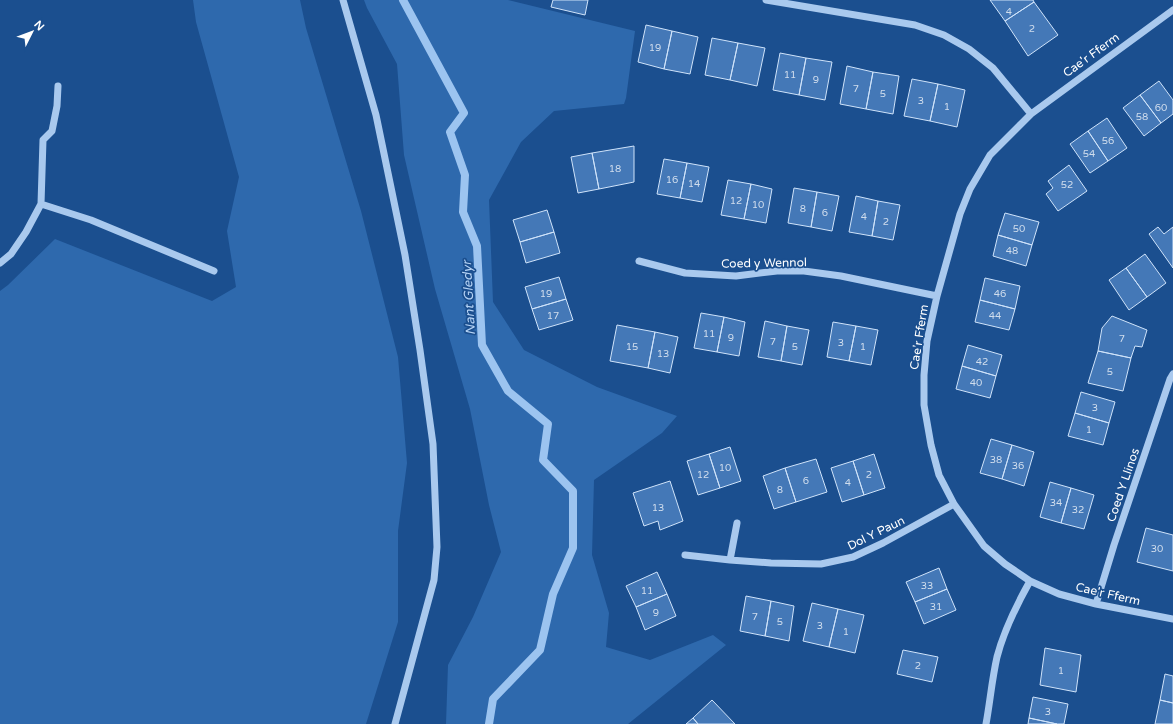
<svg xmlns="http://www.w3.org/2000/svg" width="1173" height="724" font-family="'Varela Round',sans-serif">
<rect width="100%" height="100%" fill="#1b4f8f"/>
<path fill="#2e69ad" d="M 193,0 L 300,0 L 306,28 L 361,211 L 398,357 L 407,463 L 398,531 L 398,622 L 366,724 L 0,724 L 0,291 L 8,285 L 55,239 L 212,301 L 236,287 L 227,231 L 239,177 L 196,22 Z
M 364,0 L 508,0 L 635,31 L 626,98 L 624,104 L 554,111 L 521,142 L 489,200 L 493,302 L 524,350 L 597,387 L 677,416 L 662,433 L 594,480 L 592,555 L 609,613 L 606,647 L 650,660 L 713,635 L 726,645 L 628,724 L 446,724 L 448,665 L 473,617 L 501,552 L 489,505 L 470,409 L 435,289 L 404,155 L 397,64 L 367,8 Z"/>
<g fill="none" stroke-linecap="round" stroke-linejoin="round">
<path stroke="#9cc4f0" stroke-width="8" d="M 403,0 L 464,113 L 450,132 L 465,175 L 463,212 L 477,246 L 482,345 L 508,391 L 548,424 L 543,460 L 573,491 L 573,548 L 553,594 L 540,650 L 493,699 L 489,724"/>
</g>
<path fill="#4478b7" stroke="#cfe3fa" d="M 553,0 L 588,0 L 585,15 L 551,7 Z
M 990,0 L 1033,0 L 1034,2 L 1005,21 Z
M 1034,2 L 1058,35 L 1028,56 L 1005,21 Z
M 646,25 L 672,31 L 664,69 L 638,62 Z
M 672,31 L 698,37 L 690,74 L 664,69 Z
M 712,38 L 738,43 L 730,80 L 705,75 Z
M 738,43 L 765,48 L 757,86 L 730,80 Z
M 780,53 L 806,58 L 799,95 L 773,90 Z
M 806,58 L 832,62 L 825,100 L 799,95 Z
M 847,66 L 873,72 L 866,109 L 840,104 Z
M 873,72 L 899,76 L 893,114 L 866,109 Z
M 912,79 L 938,84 L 930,121 L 904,116 Z
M 1159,81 L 1173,100 L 1173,114 L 1161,123 L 1140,95 Z
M 938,84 L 965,90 L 957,127 L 930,121 Z
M 1140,95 L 1161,123 L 1144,136 L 1123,108 Z
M 1107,118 L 1127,148 L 1108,161 L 1088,131 Z
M 1088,131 L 1108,161 L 1090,173 L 1070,144 Z
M 634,146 L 634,182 L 599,189 L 592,153 Z
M 592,153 L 599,189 L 578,193 L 571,157 Z
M 664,159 L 687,163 L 680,198 L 657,194 Z
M 687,163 L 709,167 L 702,202 L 680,198 Z
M 1069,165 L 1087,191 L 1058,211 L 1046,194 L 1053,188 L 1048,181 Z
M 728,180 L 751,184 L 744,219 L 721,215 Z
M 751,184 L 772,189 L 766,223 L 744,219 Z
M 794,188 L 817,192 L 811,227 L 788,223 Z
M 817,192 L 839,196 L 832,231 L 811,227 Z
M 856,196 L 878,201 L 872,236 L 849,232 Z
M 878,201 L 900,205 L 893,240 L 872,236 Z
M 547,210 L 554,232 L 520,242 L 513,220 Z
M 1005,213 L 1039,222 L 1032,245 L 998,235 Z
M 1158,227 L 1164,234 L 1173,227 L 1173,268 L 1149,234 Z
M 554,232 L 560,253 L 526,263 L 520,242 Z
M 998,235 L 1032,245 L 1026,266 L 993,256 Z
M 1145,254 L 1166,283 L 1147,297 L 1126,268 Z
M 1126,268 L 1147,297 L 1129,310 L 1109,280 Z
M 559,277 L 566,299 L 532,309 L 525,287 Z
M 985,278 L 1020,286 L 1015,309 L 980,300 Z
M 566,299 L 573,320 L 539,330 L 532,309 Z
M 980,300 L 1015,309 L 1009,330 L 975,322 Z
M 701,313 L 724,317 L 717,352 L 694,348 Z
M 1112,316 L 1147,330 L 1142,347 L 1135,346 L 1131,358 L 1098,351 L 1102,328 Z
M 724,317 L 745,322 L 739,356 L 717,352 Z
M 765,321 L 787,326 L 781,361 L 758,357 Z
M 833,322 L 856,326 L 849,361 L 827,357 Z
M 617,325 L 655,332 L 648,368 L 610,361 Z
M 787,326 L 809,330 L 802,365 L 781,361 Z
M 856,326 L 878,330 L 871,365 L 849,361 Z
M 655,332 L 678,337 L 670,373 L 648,368 Z
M 968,345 L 1002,355 L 996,376 L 962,366 Z
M 1098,351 L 1131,358 L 1123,391 L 1088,383 Z
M 962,366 L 996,376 L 990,398 L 956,389 Z
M 1081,392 L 1115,402 L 1109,423 L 1075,413 Z
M 1075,413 L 1109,423 L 1103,445 L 1068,436 Z
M 991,439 L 1012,445 L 1002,479 L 980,473 Z
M 1012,445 L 1034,452 L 1024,486 L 1002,479 Z
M 730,447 L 741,481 L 720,488 L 709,454 Z
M 709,454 L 720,488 L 698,495 L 687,461 Z
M 874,454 L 885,488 L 864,495 L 853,461 Z
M 816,459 L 827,492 L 796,502 L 785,468 Z
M 853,461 L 864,495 L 842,502 L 831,468 Z
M 785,468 L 796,502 L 774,509 L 763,476 Z
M 670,481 L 683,521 L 660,530 L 658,521 L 644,526 L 633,493 Z
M 1050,482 L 1071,488 L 1061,523 L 1040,517 Z
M 1071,488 L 1094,495 L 1084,529 L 1061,523 Z
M 1146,528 L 1173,535 L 1173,571 L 1137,562 Z
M 939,568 L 947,589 L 915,602 L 906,582 Z
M 657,572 L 667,594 L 636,607 L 626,586 Z
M 947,589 L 956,610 L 924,624 L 915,602 Z
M 667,594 L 676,616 L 645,630 L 636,607 Z
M 746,596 L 771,601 L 765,636 L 740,631 Z
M 771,601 L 794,606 L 789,641 L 765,636 Z
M 812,603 L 838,609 L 829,647 L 803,641 Z
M 838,609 L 864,615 L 855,653 L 829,647 Z
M 1045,648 L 1081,655 L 1076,692 L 1040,685 Z
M 903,650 L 938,657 L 932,682 L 897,674 Z
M 1165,674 L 1173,676 L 1173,703 L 1160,700 Z
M 1033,697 L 1068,704 L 1064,724 L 1057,724 L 1029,718 Z
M 712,700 L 735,724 L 698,724 L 693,718 Z
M 1160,700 L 1173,703 L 1173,724 L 1155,724 Z
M 693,718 L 698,724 L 686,724 Z
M 1029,718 L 1057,724 L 1028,724 Z"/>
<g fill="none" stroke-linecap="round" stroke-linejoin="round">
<path stroke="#a9c9ee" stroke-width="7" d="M 343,0 L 376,115 L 405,255 L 420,350 L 433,444 L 437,547 L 434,580 L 395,724
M 766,0 L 915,25 L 944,35 L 969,49 L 993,68 L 1031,114
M 1173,10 L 1031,114 L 990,155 L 970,189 L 960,214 L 937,296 L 927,341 L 924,375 L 924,405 L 931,445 L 939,475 L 954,504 L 984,546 L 1005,564 L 1030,581 L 1059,594 L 1096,604 L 1173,619
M 41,204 L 91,220 L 214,271
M 639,261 L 685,273 L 736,276 L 777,271 L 804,271 L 841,276 L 937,296
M 0,263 L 11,254 L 26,232 L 41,204 L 43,140 L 52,131 L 57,106 L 58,86
M 685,555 L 730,560 L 771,563 L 821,564 L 853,557 L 883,543 L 954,504
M 730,560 L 737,523
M 1096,604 L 1114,545 L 1170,379 L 1173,374
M 986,724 C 990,702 992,679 997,657 C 1004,630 1016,606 1030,581"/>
</g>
<g text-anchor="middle" stroke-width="3.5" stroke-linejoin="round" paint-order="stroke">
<g font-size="10" fill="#d0dded">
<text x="1009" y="15">4</text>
<text x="1032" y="32">2</text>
<text x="655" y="51">19</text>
<text x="790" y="78">11</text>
<text x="816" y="83">9</text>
<text x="856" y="92">7</text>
<text x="883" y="97">5</text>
<text x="921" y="104">3</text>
<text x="947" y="110">1</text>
<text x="1161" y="111">60</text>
<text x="1142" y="120">58</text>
<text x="1108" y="144">56</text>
<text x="1089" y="157">54</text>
<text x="615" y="172">18</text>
<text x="672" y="183">16</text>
<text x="694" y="187">14</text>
<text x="1067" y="188">52</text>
<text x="736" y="204">12</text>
<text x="758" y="208">10</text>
<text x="803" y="212">8</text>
<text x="825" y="216">6</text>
<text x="864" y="220">4</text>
<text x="886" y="225">2</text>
<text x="1019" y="232">50</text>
<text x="1012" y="254">48</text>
<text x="546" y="297">19</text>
<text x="1000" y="297">46</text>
<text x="553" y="319">17</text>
<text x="995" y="319">44</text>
<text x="709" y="337">11</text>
<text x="731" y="341">9</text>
<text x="1122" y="342">7</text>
<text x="773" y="345">7</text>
<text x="841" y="346">3</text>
<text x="632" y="350">15</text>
<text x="795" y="350">5</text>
<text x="863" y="350">1</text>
<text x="663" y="357">13</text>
<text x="982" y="365">42</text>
<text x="1110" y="375">5</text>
<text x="976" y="386">40</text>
<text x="1095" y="411">3</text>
<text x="1089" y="433">1</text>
<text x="996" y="463">38</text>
<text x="1018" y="469">36</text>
<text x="725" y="471">10</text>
<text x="703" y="478">12</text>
<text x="869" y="478">2</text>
<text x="806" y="484">6</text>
<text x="848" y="486">4</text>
<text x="780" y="493">8</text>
<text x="1056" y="506">34</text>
<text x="658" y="511">13</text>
<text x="1078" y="513">32</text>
<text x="1157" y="552">30</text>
<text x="927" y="589">33</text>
<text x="647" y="594">11</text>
<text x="936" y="610">31</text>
<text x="656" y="616">9</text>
<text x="755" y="620">7</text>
<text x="780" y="625">5</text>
<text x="820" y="629">3</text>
<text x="846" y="635">1</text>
<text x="918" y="669">2</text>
<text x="1061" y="674">1</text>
<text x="1048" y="715">3</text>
</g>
<g font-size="12" fill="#fff" stroke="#1b4f8f">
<text transform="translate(1091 55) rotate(-36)" y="4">Cae'r Fferm</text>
<text transform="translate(764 263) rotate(-1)" y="4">Coed y Wennol</text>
<text transform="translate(919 337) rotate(-81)" y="4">Cae'r Fferm</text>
<text transform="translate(1123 485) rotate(-71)" y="4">Coed Y Llinos</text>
<text transform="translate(876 533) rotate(-26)" y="4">Dol Y Paun</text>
<text transform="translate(1108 594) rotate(13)" y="4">Cae'r Fferm</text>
</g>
<g font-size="13" font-style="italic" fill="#b5d3f5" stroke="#1b4f8f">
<text transform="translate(468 298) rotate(-93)" y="5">Nant Gledyr</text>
</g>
</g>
<g transform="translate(32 32) rotate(48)" stroke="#1b4f8f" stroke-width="3" paint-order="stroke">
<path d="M0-3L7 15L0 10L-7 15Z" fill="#ffffff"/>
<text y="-6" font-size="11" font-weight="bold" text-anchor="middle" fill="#ffffff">N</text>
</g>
</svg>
